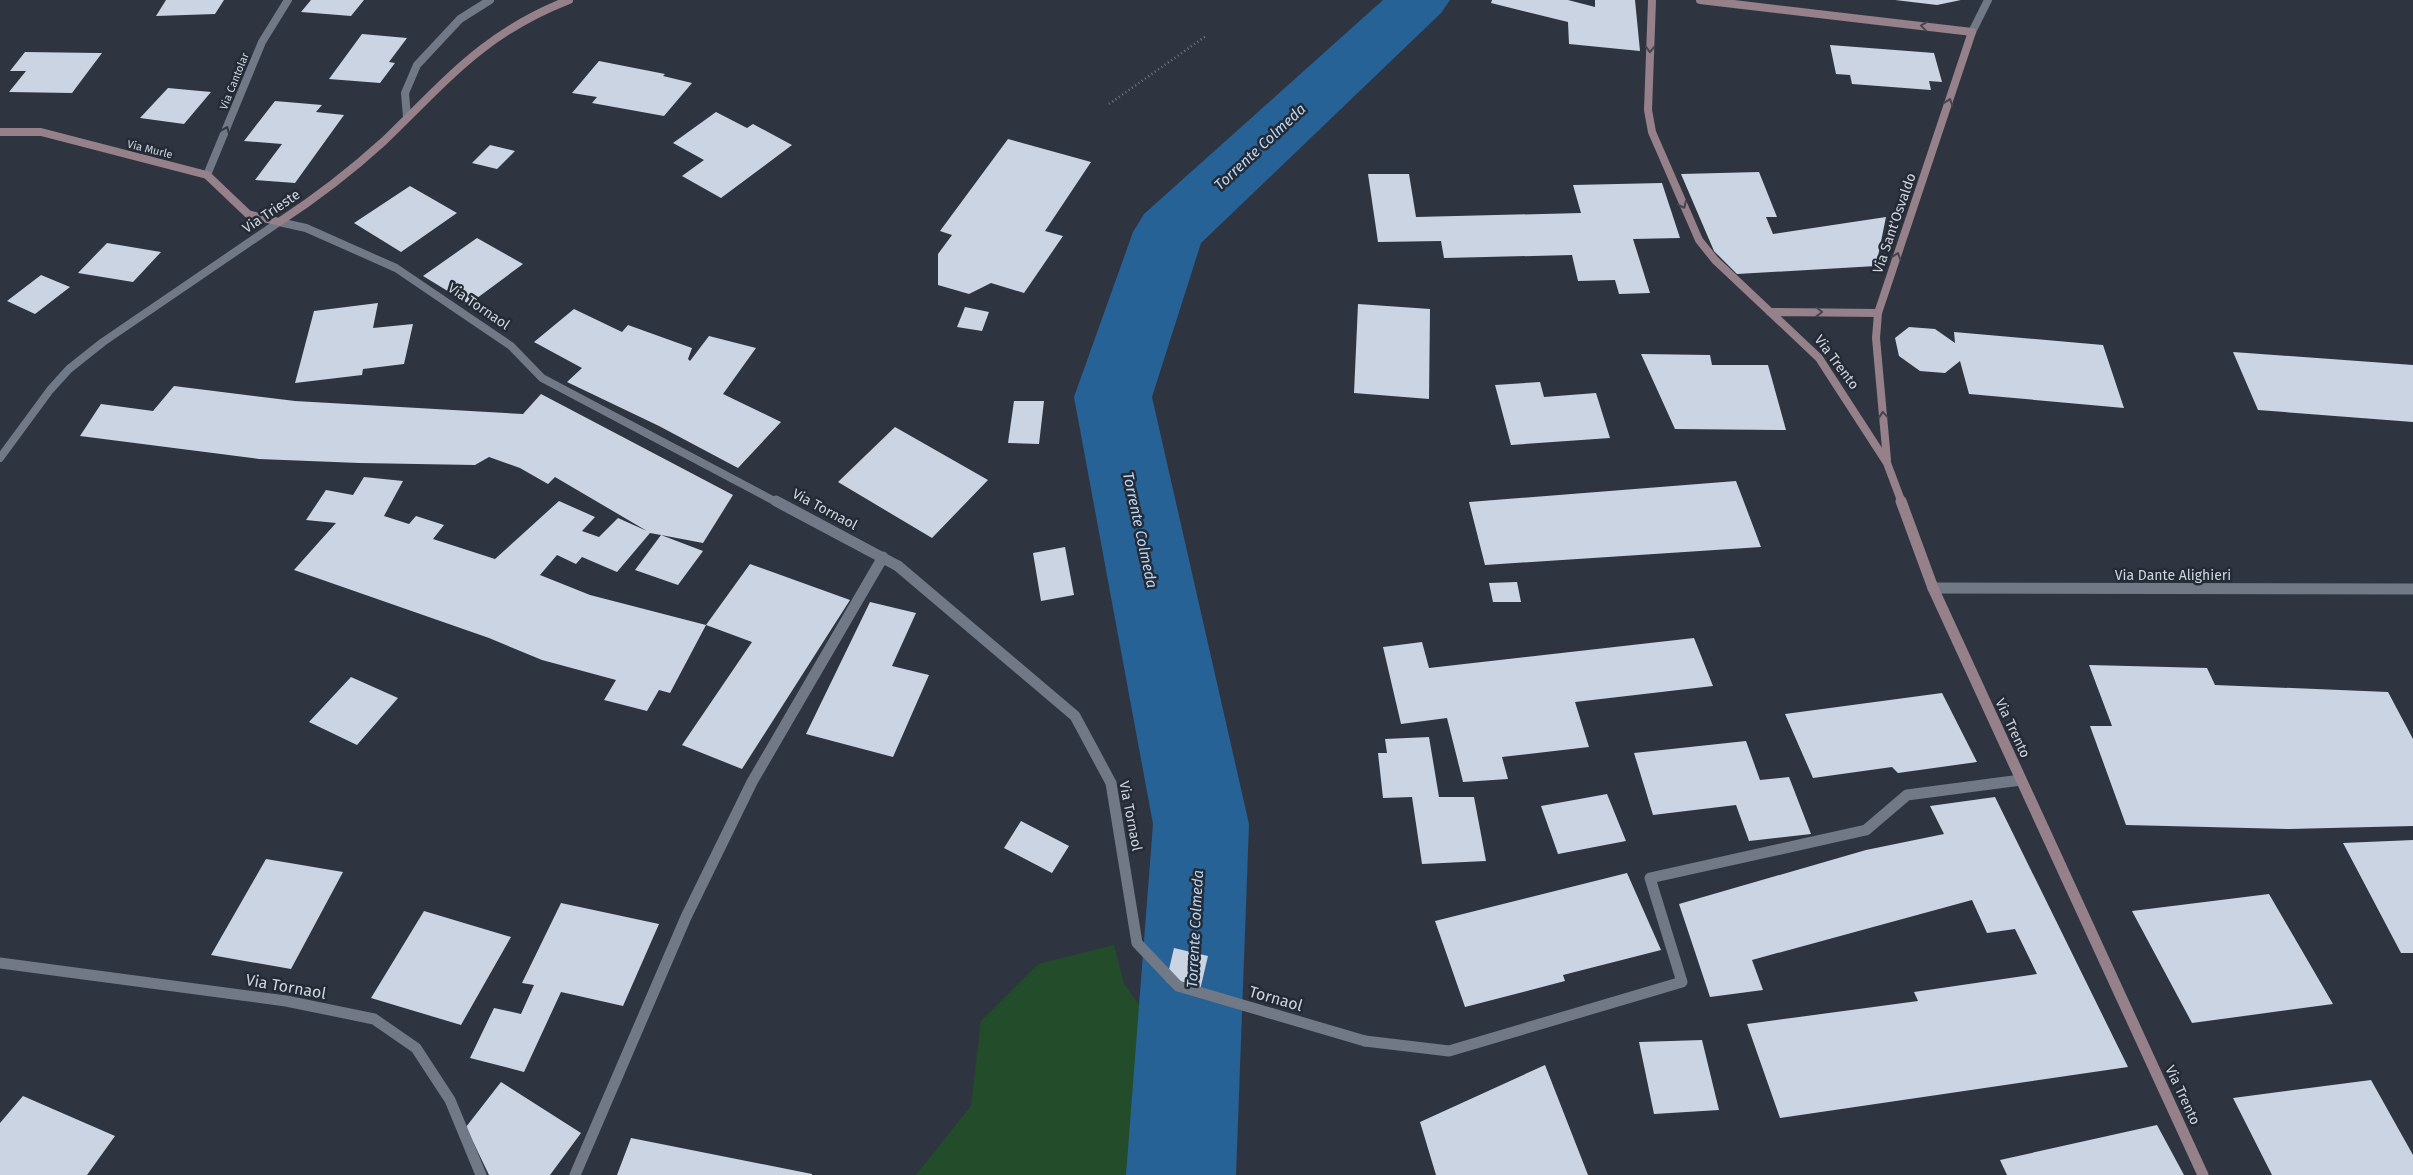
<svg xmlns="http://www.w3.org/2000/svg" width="2413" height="1175" font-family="'Fira Sans',sans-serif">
<rect width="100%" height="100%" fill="#2e3541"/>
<path fill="#234d2a" d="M 1114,945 L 1124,984 L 1140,1006 L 1185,1043 L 1207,1050 C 1199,1091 1195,1133 1198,1175 L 916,1175 L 971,1106 L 981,1021 L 1038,964 Z"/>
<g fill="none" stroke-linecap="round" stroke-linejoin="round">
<path fill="#266295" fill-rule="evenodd" d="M 1383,0 L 1450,0 L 1441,13 L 1201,243 L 1152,397 L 1249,824 L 1236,1175 L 1126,1175 L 1153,824 L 1074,397 L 1133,232 L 1144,214 Z"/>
</g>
<path fill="#cbd4e3" d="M 166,0 L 224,0 L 215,14 L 156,16 Z
M 311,0 L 364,0 L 351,16 L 301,12 Z
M 1492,0 L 1568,0 L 1595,7 L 1595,0 L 1635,0 L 1640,51 L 1569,44 L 1568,22 L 1491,3 Z
M 1895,0 L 1961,0 L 1937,5 Z
M 362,34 L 407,38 L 389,62 L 395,63 L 380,83 L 329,79 Z
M 1830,45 L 1934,53 L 1942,82 L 1929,81 L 1931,90 L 1852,84 L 1850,75 L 1836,74 Z
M 25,52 L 99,53 L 102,53 L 72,93 L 9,92 L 26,71 L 10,71 Z
M 599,61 L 665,74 L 663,76 L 692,83 L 664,116 L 592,103 L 597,97 L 572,93 Z
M 168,88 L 211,92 L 184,124 L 140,118 Z
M 275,101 L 322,105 L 316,112 L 344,115 L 295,183 L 255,180 L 282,144 L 244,141 Z
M 716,112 L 747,128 L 753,124 L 792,145 L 721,198 L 682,176 L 704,160 L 673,143 Z
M 1008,139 L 1091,162 L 1045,231 L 1063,236 L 1024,293 L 991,283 L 969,294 L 938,285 L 938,254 L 952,235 L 940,231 Z
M 490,145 L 515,151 L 497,169 L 472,163 Z
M 1759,172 L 1777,217 L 1766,217 L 1773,234 L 1886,217 L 1876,266 L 1737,274 L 1714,251 L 1681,174 Z
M 1368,174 L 1409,174 L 1416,217 L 1581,213 L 1573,185 L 1662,183 L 1680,238 L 1633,239 L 1650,293 L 1619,294 L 1615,280 L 1578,281 L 1572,255 L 1444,258 L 1441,241 L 1378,242 Z
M 410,186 L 457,213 L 401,252 L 354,223 Z
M 477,238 L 523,264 L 469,304 L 423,276 Z
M 107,243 L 161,252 L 133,282 L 78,273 Z
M 41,275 L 70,287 L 35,314 L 7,301 Z
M 378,303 L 373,328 L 413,324 L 404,364 L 363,369 L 362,375 L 295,383 L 314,311 Z
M 1358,304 L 1430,309 L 1429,399 L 1354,393 Z
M 965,307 L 989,312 L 982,331 L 957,327 Z
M 574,309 L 622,332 L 628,325 L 692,348 L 688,359 L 690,361 L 709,336 L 756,348 L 723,394 L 781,422 L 738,468 L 659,426 L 567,382 L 582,368 L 534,342 Z
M 1909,327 L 1935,329 L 1955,343 L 1954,332 L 2103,345 L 2124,408 L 1969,394 L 1960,361 L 1945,373 L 1920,371 L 1899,356 L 1895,338 Z
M 2233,352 L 2413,365 L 2413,422 L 2258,410 Z
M 1641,354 L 1710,355 L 1712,365 L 1768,365 L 1786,430 L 1675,429 Z
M 1540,382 L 1544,397 L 1596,393 L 1610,438 L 1511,445 L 1495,385 Z
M 174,386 L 295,401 L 523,414 L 541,394 L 733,495 L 703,543 L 661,535 L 703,551 L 678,585 L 635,570 L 661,535 L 650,533 L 617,572 L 582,557 L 576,564 L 557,555 L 540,575 L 590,595 L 706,625 L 670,693 L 659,690 L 647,711 L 604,700 L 616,680 L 542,660 L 489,638 L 294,570 L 336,523 L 306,520 L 326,490 L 353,495 L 364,477 L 403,481 L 384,516 L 409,524 L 416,516 L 444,525 L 433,539 L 495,559 L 559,501 L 595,517 L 582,531 L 599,537 L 618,518 L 647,531 L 555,477 L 548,484 L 520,468 L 489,457 L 475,465 L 359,463 L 259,459 L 80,436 L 101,404 L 153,411 Z
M 1014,401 L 1044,401 L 1039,444 L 1008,443 Z
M 895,427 L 988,480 L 932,538 L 838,482 Z
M 1736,481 L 1761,547 L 1485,565 L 1469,502 Z
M 1065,547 L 1074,595 L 1041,601 L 1033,553 Z
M 750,564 L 850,600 L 742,769 L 682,745 L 752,642 L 706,625 Z
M 1517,582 L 1521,602 L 1493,602 L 1489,583 Z
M 870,602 L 916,613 L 892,666 L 929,675 L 893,757 L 806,734 Z
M 1694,638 L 1713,686 L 1575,702 L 1589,747 L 1502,757 L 1508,779 L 1463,782 L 1447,718 L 1401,724 L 1383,647 L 1422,642 L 1429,668 Z
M 2089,665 L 2207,668 L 2215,685 L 2388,692 L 2413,739 L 2413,826 L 2289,829 L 2126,825 L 2090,726 L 2112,726 Z
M 351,677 L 398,698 L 357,745 L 309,722 Z
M 1942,693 L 1977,762 L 1898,773 L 1892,767 L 1813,778 L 1785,714 Z
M 1429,737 L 1439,797 L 1474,797 L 1486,861 L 1422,864 L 1412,797 L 1383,798 L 1378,753 L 1387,753 L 1385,739 Z
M 1746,741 L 1760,780 L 1789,777 L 1811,834 L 1749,841 L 1736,805 L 1653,815 L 1634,753 Z
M 1607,794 L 1626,841 L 1558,854 L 1541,806 Z
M 1995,797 L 2128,1067 L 1780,1118 L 1747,1024 L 1918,1001 L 1914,992 L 2037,974 L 2015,929 L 1987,933 L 1972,900 L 1752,960 L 1763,990 L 1710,997 L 1679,904 L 1866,850 L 1944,834 L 1930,806 Z
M 1021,821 L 1069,846 L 1052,873 L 1004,848 Z
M 2413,840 L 2413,953 L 2401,953 L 2343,843 Z
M 266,859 L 343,872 L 291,969 L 211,955 Z
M 1627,873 L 1661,950 L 1563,975 L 1565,981 L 1465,1007 L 1435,921 Z
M 2269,894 L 2333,1004 L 2192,1023 L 2132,911 Z
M 561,903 L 659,924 L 623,1006 L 561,992 L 524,1072 L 470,1058 L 494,1008 L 521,1014 L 534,985 L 522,983 Z
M 424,911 L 511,937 L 461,1025 L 371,998 Z
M 1174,948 L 1208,956 L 1200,990 L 1166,982 Z
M 1702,1040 L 1719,1110 L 1654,1114 L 1639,1042 Z
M 1545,1065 L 1588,1175 L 1436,1175 L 1420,1122 Z
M 2371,1080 L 2413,1155 L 2413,1175 L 2272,1175 L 2233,1098 Z
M 501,1082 L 581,1133 L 550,1175 L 489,1175 L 466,1127 Z
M 23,1096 L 115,1136 L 87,1175 L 0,1175 L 0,1123 Z
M 2157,1125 L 2184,1175 L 2007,1175 L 2000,1160 Z
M 631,1138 L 812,1174 L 812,1175 L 617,1175 Z"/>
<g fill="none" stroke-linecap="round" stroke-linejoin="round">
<path stroke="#727882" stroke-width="2.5" stroke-dasharray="1 3" stroke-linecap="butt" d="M 1109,104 L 1206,36"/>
<path stroke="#717986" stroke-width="11" d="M 898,566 L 1075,716 L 1111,783 L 1137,943 L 1178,986 L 1365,1041"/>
<path stroke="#717986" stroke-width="8" d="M 407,117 L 405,93 L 417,65 L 460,19 L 490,0
M 207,175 L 262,42 L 288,0
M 279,222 L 306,228 L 396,268 L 511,346 L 542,378 L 778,503"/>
<path stroke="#717986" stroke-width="11" d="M 776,501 L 898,566
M 1933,588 L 2413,589
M 0,963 L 286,1001 L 374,1019 L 416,1048 L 450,1100 L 481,1175
M 1365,1041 L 1449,1051 L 1682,982 L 1650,878 L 1866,830 L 1907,795 L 2021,780
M 575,1175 L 686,917 L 752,782 L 883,557"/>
<path stroke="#717986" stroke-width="8" d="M 1972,32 L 1988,0
M 0,458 L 50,390 L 69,369 L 103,342 L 279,222"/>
<path stroke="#968089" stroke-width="8" d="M 1652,0 L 1648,110 L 1652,132 L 1699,240 L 1715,260 L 1819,358 L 1887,463 L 1902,503
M 1700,0 L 1972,32 L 1878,313 L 1876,338 L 1887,460
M 0,132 L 41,132 L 207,175 L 248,214 L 279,222 C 316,198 351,171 384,141 C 447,80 484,33 569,0
M 1770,312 L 1878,313"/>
<path stroke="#968089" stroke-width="11" d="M 1901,501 L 1933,588 L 2203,1175"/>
</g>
<defs><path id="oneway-chevron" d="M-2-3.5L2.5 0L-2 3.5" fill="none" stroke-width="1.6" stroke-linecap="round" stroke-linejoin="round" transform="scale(1.25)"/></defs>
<g stroke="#46444f">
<use href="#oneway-chevron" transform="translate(1924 26) rotate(-173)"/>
<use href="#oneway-chevron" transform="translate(1650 49) rotate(92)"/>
<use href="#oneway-chevron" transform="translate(1949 102) rotate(-71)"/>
<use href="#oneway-chevron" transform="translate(1683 205) rotate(65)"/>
<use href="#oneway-chevron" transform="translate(1897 256) rotate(-71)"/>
<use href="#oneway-chevron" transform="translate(1819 312) rotate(1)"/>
<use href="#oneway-chevron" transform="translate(1883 415) rotate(-95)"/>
</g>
<use stroke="#303742" href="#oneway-chevron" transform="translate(226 130) rotate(-68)"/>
<g text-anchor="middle" stroke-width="5" stroke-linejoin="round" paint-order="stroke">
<g font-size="11" fill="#d0d5dc" stroke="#242b36">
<text transform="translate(234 81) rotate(-68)" y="4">Via Cantolar</text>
<text transform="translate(150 149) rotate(14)" y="4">Via Murle</text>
</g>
<g font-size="14" fill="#d0d5dc" stroke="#242b36">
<text transform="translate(271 211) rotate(-34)" y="5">Via Trieste</text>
<text transform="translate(1894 223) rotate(-71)" y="5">Via Sant'Osvaldo</text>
<text transform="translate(479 306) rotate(34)" y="5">Via Tornaol</text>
<text transform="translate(1837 362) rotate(53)" y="5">Via Trento</text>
<text transform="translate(825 509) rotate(28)" y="5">Via Tornaol</text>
<text x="2173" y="580">Via Dante Alighieri</text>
<text transform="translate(2013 728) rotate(65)" y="5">Via Trento</text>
<text transform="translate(1131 816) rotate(79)" y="5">Via Tornaol</text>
<text transform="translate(2183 1095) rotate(65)" y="5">Via Trento</text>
</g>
<g font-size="15" font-style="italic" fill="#b8d6f4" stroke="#242b36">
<text transform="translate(1260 147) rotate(-43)" y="5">Torrente Colmeda</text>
<text transform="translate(1140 530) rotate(78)" y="5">Torrente Colmeda</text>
<text transform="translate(1195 929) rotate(-87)" y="5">Torrente Colmeda</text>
</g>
<g font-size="16" fill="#d0d5dc" stroke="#242b36">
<text transform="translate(286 986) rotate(10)" y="6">Via Tornaol</text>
<text transform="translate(1276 998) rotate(16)" y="6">Tornaol</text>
</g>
</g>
</svg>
